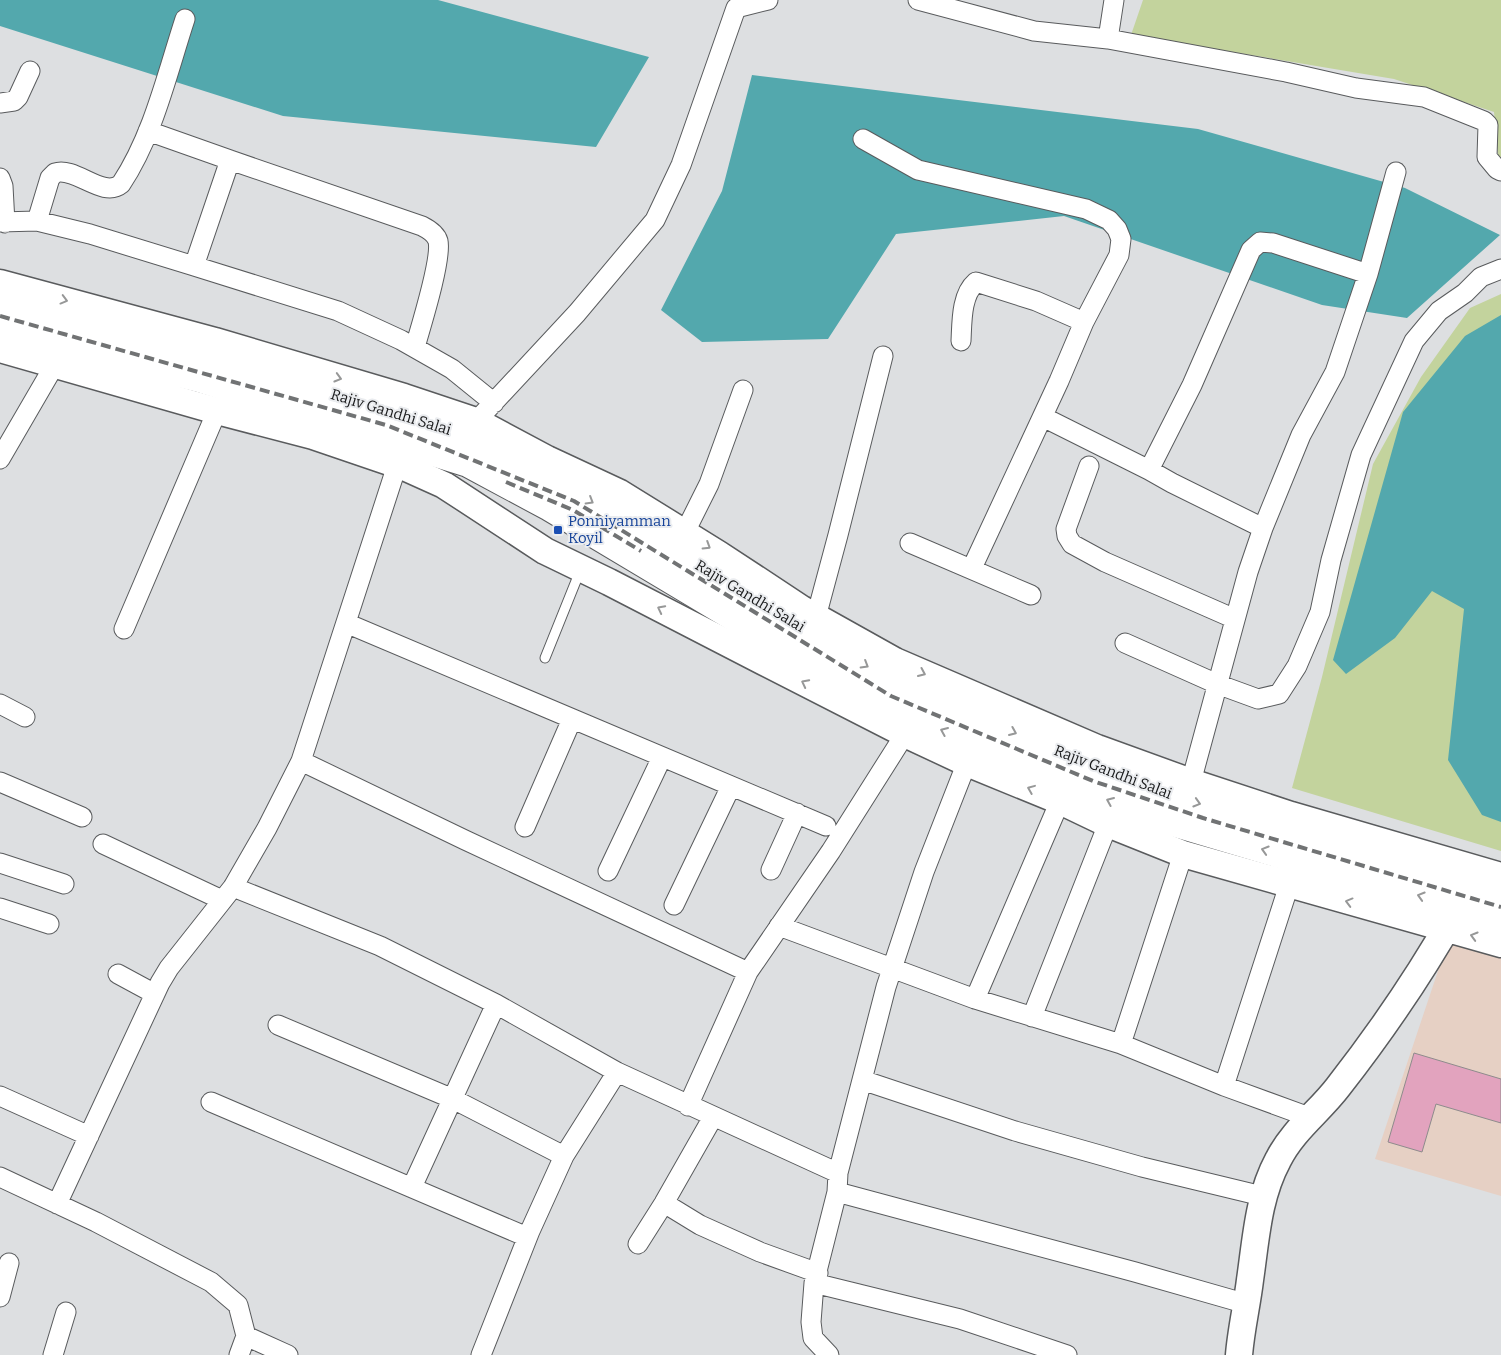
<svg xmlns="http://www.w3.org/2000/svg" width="1501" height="1355" font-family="Bitter,serif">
<rect width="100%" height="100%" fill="#dddfe1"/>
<path fill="#e6d0c4" d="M 1450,935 L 1501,950 L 1501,1196 L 1375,1159 Z"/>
<path fill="#c3d39d" d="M 1143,0 L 1501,0 L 1501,157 L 1498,156 L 1494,112 L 1394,79 L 1131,35 Z
M 1501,294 L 1501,851 L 1292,788 L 1322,677 L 1373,464 L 1421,377 L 1470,308 Z"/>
<path fill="#53a8ad" d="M 0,0 L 438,0 L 649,57 L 596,147 L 283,116 L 0,26 Z
M 752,75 L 1198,129 L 1405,188 L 1500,235 L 1407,318 L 1322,305 L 1064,216 L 896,234 L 828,339 L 702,342 L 661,310 L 722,191 Z
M 1501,315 L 1501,822 L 1482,815 L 1448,760 L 1464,609 L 1432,591 L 1395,638 L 1346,674 L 1333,660 L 1403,412 L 1465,336 Z"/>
<path fill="#e2a3be" stroke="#8e8b8c" d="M 1414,1053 L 1501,1079 L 1501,1123 L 1436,1104 L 1422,1152 L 1388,1142 Z"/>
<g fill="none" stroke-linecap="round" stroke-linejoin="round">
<g stroke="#595b5d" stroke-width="11">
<path id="lane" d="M 545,658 L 580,571"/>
</g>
<g stroke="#595b5d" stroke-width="21">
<path id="street" d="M 918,0 L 1034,31 L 1108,39 L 1114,0
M 1108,39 L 1286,72 L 1356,88 L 1424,97 L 1484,121 L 1488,125 L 1487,157 L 1497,169 L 1501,171
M 0,103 L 14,101 L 18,97 L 30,71
M 863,139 L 918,170 L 1086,209 L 1109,220 L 1117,229 L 1121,239 L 1119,255 L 1084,322 L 1059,381 L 972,568
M 230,160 L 422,226 C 428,229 436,234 438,241 C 442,259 421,326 415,347
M 0,178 L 3,186 L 5,223
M 37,221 L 50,178 L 55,173 C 75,166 103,199 121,184 C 153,136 167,74 185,19
M 0,222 L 37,221 L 90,234 L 194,266 L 230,160 L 148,131
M 194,266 L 338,311 L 401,340 L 452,369 L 494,403
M 961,341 C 962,322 961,295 976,282 L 1036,301 L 1084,322
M 1043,417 L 1149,470 L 1172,483 L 1263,528
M 468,430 L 577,313 L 655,220 L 681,165 L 736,8 L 768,0
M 0,459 L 61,354
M 1089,466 L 1066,529 L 1067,536 L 1072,544 L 1105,562 L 1235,619
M 1149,470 L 1192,385 L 1251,250 L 1260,242 L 1273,243 L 1368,274
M 685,532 L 709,484 L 743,390
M 910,543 L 1031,595
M 816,617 L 838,535 L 883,356
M 346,623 L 826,826
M 124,629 L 217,411
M 1125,643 L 1217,684 L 1258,699 L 1279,694 L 1297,666 L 1320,612 L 1331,560 L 1361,455 L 1414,341 L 1439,311 L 1465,293 L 1481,277 L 1501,269
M 0,704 L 25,717
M 301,761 L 465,840 L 748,972
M 0,782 L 82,817
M 1191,782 L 1248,572 L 1263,528 L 1301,435 L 1335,372 L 1368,274 L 1396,172
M 525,827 L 572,719
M 103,844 L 222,900
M 0,863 L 64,884
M 771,870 L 797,813
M 608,871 L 662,757
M 233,887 L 380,946 L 496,1004 L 617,1072 L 838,1173
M 674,905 L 731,786
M 0,908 L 49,924
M 779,926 L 975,999 L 1121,1044 L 1224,1086 L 1309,1117
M 118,974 L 155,994
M 975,999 L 1060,801
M 1032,1017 L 1108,824
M 278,1025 L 453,1099 L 564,1156
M 1121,1044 L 1183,854
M 862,1080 L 1015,1131 L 1142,1167 L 1262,1196
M 1224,1086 L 1289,885
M 0,1096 L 89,1136
M 211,1102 L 527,1237
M 688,1106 L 748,972 L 831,851 L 905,734
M 0,1177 L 96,1222 L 211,1282 L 238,1305 L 246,1336 L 239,1355
M 412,1187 L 496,1004
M 837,1192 L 1135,1272 L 1247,1304
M 664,1203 L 700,1225 L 760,1252 L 818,1273
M 57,1204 L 160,983 L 169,968 L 233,887 L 267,828 L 301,761 L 401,453
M 638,1244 L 664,1203 L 713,1117
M 814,1283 L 960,1319 L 1067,1355
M 0,1297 L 9,1263
M 246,1336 L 288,1355
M 53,1355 L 66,1312
M 481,1355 L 530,1231 L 564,1156 L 617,1072
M 829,1355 L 813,1338 L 811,1322 L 814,1283 L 837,1192 L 838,1173 L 886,987 L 924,872 L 971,752"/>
</g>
<g stroke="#595b5d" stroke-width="29">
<path id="secondary" d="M 0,283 L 215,341 L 404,397 L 476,421 L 547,459 L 620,493 L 720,555 L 802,609 L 895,661 L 1097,748 L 1191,782 L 1291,815 L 1501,876
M 0,349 L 217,411 L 313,436 L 404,467 L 444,485 L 545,551 L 609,582 L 764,662 L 905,734 L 967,763 L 1060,801 L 1108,824 L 1183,854 L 1501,944
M 1239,1355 C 1241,1330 1247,1305 1250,1280 C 1256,1239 1258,1197 1278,1160 C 1293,1130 1319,1112 1338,1087 C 1381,1032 1420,975 1454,915"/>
</g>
<g stroke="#595b5d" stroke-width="30">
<path id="primary" d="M 0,299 L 73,320 L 206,353 L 478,439 L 563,484 L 895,683 L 1145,787 L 1501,894
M 0,326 L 66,345 L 199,378 L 468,463 L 550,507 L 883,706 L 1136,811 L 1501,920"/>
</g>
<use href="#lane" stroke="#fff" stroke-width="9"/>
<use href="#street" stroke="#fff" stroke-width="19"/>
<use href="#secondary" stroke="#fff" stroke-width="26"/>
<use href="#primary" stroke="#fff" stroke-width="28"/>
<path stroke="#717374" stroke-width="4" stroke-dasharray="10 5" stroke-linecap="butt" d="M 0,316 L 386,425 L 574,501 L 891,696 L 1093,781 L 1203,818 L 1501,907
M 506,482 L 573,510 L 641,551"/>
</g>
<defs><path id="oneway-chevron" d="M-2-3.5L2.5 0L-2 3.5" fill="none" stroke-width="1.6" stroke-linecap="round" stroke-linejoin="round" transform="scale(1.25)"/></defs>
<g stroke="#979898">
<use href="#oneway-chevron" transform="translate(64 300) rotate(15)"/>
<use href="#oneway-chevron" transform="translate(338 378) rotate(16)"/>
<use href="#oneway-chevron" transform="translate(590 501) rotate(31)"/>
<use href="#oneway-chevron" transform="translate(707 546) rotate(32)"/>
<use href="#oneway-chevron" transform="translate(661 609) rotate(-153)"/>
<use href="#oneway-chevron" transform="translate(865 665) rotate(31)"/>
<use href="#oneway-chevron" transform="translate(922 673) rotate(24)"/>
<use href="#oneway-chevron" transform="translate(805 683) rotate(-153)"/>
<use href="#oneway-chevron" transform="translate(944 731) rotate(-157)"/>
<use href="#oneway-chevron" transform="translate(1013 732) rotate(23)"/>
<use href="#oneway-chevron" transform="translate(1031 789) rotate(-158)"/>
<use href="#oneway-chevron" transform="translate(1110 801) rotate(-157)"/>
<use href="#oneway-chevron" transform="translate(1197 803) rotate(17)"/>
<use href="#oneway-chevron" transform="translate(1265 850) rotate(-163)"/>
<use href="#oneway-chevron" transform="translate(1421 896) rotate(-163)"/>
<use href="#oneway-chevron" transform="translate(1349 902) rotate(-165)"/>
<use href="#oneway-chevron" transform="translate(1474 936) rotate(-164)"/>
</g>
<rect fill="#1a4fb4" stroke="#eaecef" stroke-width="2" x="553" y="525" width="10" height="10" rx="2.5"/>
<g text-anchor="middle" stroke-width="4" stroke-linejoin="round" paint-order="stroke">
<g font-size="15" fill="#18191a" stroke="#eaecef">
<text transform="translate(391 412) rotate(17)" y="5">Rajiv Gandhi Salai</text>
<text transform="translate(750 596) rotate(31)" y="5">Rajiv Gandhi Salai</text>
<text transform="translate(1113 772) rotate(21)" y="5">Rajiv Gandhi Salai</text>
</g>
<g font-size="15" fill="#164399" stroke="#eaecef" text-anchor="start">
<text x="568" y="526">Ponniyamman<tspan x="568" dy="17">Koyil</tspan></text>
</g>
</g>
</svg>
